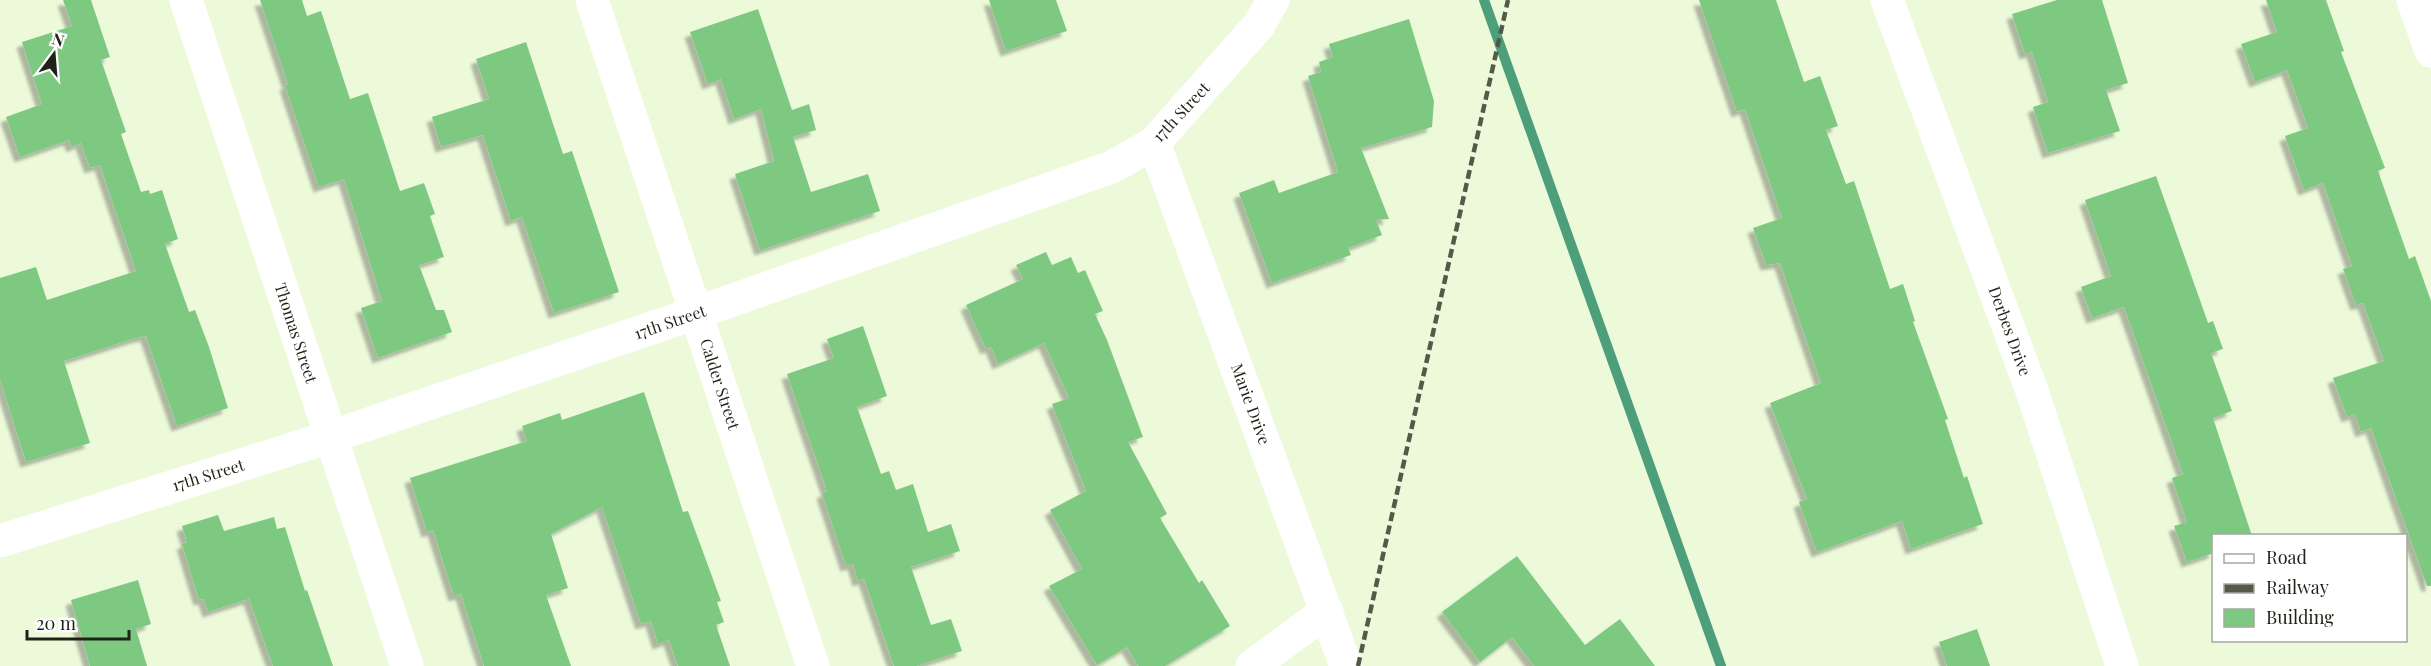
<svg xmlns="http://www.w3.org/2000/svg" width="2431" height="666" font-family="'Playfair Display',serif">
<defs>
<filter id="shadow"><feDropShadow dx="-5.5" dy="5.5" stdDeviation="1.5" flood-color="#0004"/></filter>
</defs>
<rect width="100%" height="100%" fill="#ecfada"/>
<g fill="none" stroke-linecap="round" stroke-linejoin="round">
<path stroke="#4d9f7c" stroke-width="10" d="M 1484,0 L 1721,666"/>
</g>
<path fill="#7ec982" filter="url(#shadow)" d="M 63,0 L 91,0 L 110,57 L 101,60 L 126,132 L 121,134 L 141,192 L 149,190 L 150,194 L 162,190 L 178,239 L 165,244 L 189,312 L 195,310 L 209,347 L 228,408 L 177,426 L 146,336 L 136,338 L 64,361 L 90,443 L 26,462 L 0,379 L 0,278 L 36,267 L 47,300 L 136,271 L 100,165 L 90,168 L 81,143 L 72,147 L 69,140 L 20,157 L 6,117 L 42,104 L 22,42 L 72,26 Z
M 260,0 L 302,0 L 307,16 L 321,11 L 350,99 L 368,93 L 400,191 L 424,183 L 435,214 L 430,216 L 444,257 L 419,265 L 436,310 L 444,310 L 452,332 L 378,358 L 361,308 L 382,301 L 344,179 L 319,187 L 285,85 L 288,84 Z
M 989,0 L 1056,0 L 1067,31 L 1006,51 Z
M 1699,0 L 1776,0 L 1804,82 L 1820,76 L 1838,126 L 1826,130 L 1846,184 L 1854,181 L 1890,289 L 1903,284 L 1915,321 L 1913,322 L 1948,419 L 1945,420 L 1964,478 L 1967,476 L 1983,524 L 1911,549 L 1902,521 L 1817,552 L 1799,502 L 1807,499 L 1770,403 L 1821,383 L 1780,263 L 1766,265 L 1753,228 L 1782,218 L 1745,109 L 1737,112 Z
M 2057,0 L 2102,0 L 2128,83 L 2106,90 L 2120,131 L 2048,153 L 2033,107 L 2048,102 L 2032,52 L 2025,54 L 2012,14 Z
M 2266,0 L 2326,0 L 2344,51 L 2341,52 L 2385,168 L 2378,171 L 2409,259 L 2415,256 L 2431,301 L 2431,586 L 2427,586 L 2371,428 L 2361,432 L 2355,414 L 2347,417 L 2333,378 L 2384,361 L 2363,303 L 2356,305 L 2343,269 L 2352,266 L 2323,183 L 2304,190 L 2285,136 L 2308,128 L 2287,70 L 2255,82 L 2241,44 L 2277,32 Z
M 758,9 L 792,110 L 809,104 L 816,130 L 793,137 L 811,192 L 868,174 L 880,211 L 760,250 L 735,174 L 774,161 L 761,109 L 734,119 L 721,79 L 708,84 L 690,32 Z
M 1409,19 L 1434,101 L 1432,127 L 1361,148 L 1389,219 L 1376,220 L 1382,235 L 1348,248 L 1351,255 L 1272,283 L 1239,193 L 1274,180 L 1279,193 L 1338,172 L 1308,76 L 1321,72 L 1319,62 L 1333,57 L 1329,44 Z
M 526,42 L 563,154 L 572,151 L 619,292 L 554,313 L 522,217 L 511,221 L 483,135 L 441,147 L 432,117 L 489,99 L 476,59 Z
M 2156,176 L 2207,320 L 2208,323 L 2213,321 L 2223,349 L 2211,353 L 2232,411 L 2213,418 L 2252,536 L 2214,536 L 2214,553 L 2187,562 L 2174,526 L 2187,522 L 2172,478 L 2183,474 L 2124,307 L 2092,318 L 2081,287 L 2111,276 L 2085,200 Z
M 1046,252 L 1052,265 L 1071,257 L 1078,273 L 1085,270 L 1103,311 L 1095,314 L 1107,340 L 1143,437 L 1128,442 L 1167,514 L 1160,518 L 1199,583 L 1202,580 L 1230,626 L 1165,666 L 1138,666 L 1127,647 L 1097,665 L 1049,586 L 1082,569 L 1050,510 L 1086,491 L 1052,404 L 1069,398 L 1044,343 L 998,364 L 991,347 L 986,349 L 966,305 L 1023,279 L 1016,265 Z
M 863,326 L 887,396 L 857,407 L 881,474 L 889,471 L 896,490 L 913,484 L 928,532 L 951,524 L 960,551 L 911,567 L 931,625 L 951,619 L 962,651 L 916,666 L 894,666 L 864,579 L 858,581 L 853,564 L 846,566 L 822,493 L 827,491 L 787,374 L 834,358 L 827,339 Z
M 644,392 L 683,512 L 688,511 L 721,601 L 717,602 L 724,622 L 716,625 L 730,666 L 678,666 L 669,640 L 658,644 L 651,621 L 641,624 L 602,507 L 551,534 L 568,588 L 546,595 L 571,666 L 484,666 L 461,594 L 454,596 L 433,530 L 427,532 L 410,478 L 527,441 L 522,426 L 560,413 L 562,420 Z
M 218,515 L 224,531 L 274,517 L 277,529 L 285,527 L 305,591 L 307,590 L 333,666 L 273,666 L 249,599 L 208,612 L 204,599 L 199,600 L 182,544 L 187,542 L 182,526 Z
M 1517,556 L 1585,645 L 1620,619 L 1655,666 L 1534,666 L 1512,637 L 1480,662 L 1442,612 Z
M 138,580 L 151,624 L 136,629 L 147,666 L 90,666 L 71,600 Z
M 1977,629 L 1990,666 L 1947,666 L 1939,642 Z"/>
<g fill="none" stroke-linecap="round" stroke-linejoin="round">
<path stroke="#fff" stroke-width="33" d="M 186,0 L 407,666
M 592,0 L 813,666
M 1887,0 L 2032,391 L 2122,666
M 2413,0 L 2431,51
M 1154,143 L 1346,666
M 0,541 L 330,437 L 696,313 L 1112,167 L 1154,143 L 1259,25 L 1273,0
M 1252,666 L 1327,611"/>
<path stroke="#535a49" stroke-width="4.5" stroke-dasharray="9 4.5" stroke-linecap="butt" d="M 1358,666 L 1508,0"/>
</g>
<g text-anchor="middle" stroke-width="4.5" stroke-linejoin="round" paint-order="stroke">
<g font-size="16" fill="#1e2217" stroke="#fff">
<text transform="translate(1181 112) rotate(-47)" y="6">17th Street</text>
<text transform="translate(670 322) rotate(-19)" y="6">17th Street</text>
<text transform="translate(2010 331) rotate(70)" y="6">Derbes Drive</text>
<text transform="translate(296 333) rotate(72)" y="6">Thomas Street</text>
<text transform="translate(720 384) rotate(72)" y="6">Calder Street</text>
<text transform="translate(1251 404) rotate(70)" y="6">Marie Drive</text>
<text transform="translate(208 475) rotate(-17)" y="6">17th Street</text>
</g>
</g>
<rect x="2212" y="534" width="195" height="108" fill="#ffffff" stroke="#a5a7a2" stroke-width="1.5"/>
<rect x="2224" y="554" width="30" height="9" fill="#ffffff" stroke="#a5a7a2" stroke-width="1.5"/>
<text x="2266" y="564" font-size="18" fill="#1e2217">Road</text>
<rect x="2224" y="584" width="30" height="9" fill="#535a49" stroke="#a5a7a2" stroke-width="1.5"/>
<text x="2266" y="594" font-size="18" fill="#1e2217">Railway</text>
<rect x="2224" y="609" width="30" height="18" fill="#7ec982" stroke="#a5a7a2" stroke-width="1.5"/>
<text x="2266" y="624" font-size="18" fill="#1e2217">Building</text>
<g transform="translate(54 54) rotate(16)" stroke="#ffffff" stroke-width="4.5" paint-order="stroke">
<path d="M0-4.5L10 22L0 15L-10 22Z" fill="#1e2217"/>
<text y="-9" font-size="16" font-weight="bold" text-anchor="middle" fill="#1e2217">N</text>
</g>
<path d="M27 630v9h102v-9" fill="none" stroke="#1e2217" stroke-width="3"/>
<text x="36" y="630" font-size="18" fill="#1e2217" stroke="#ffffff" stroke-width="4.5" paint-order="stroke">20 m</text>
</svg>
